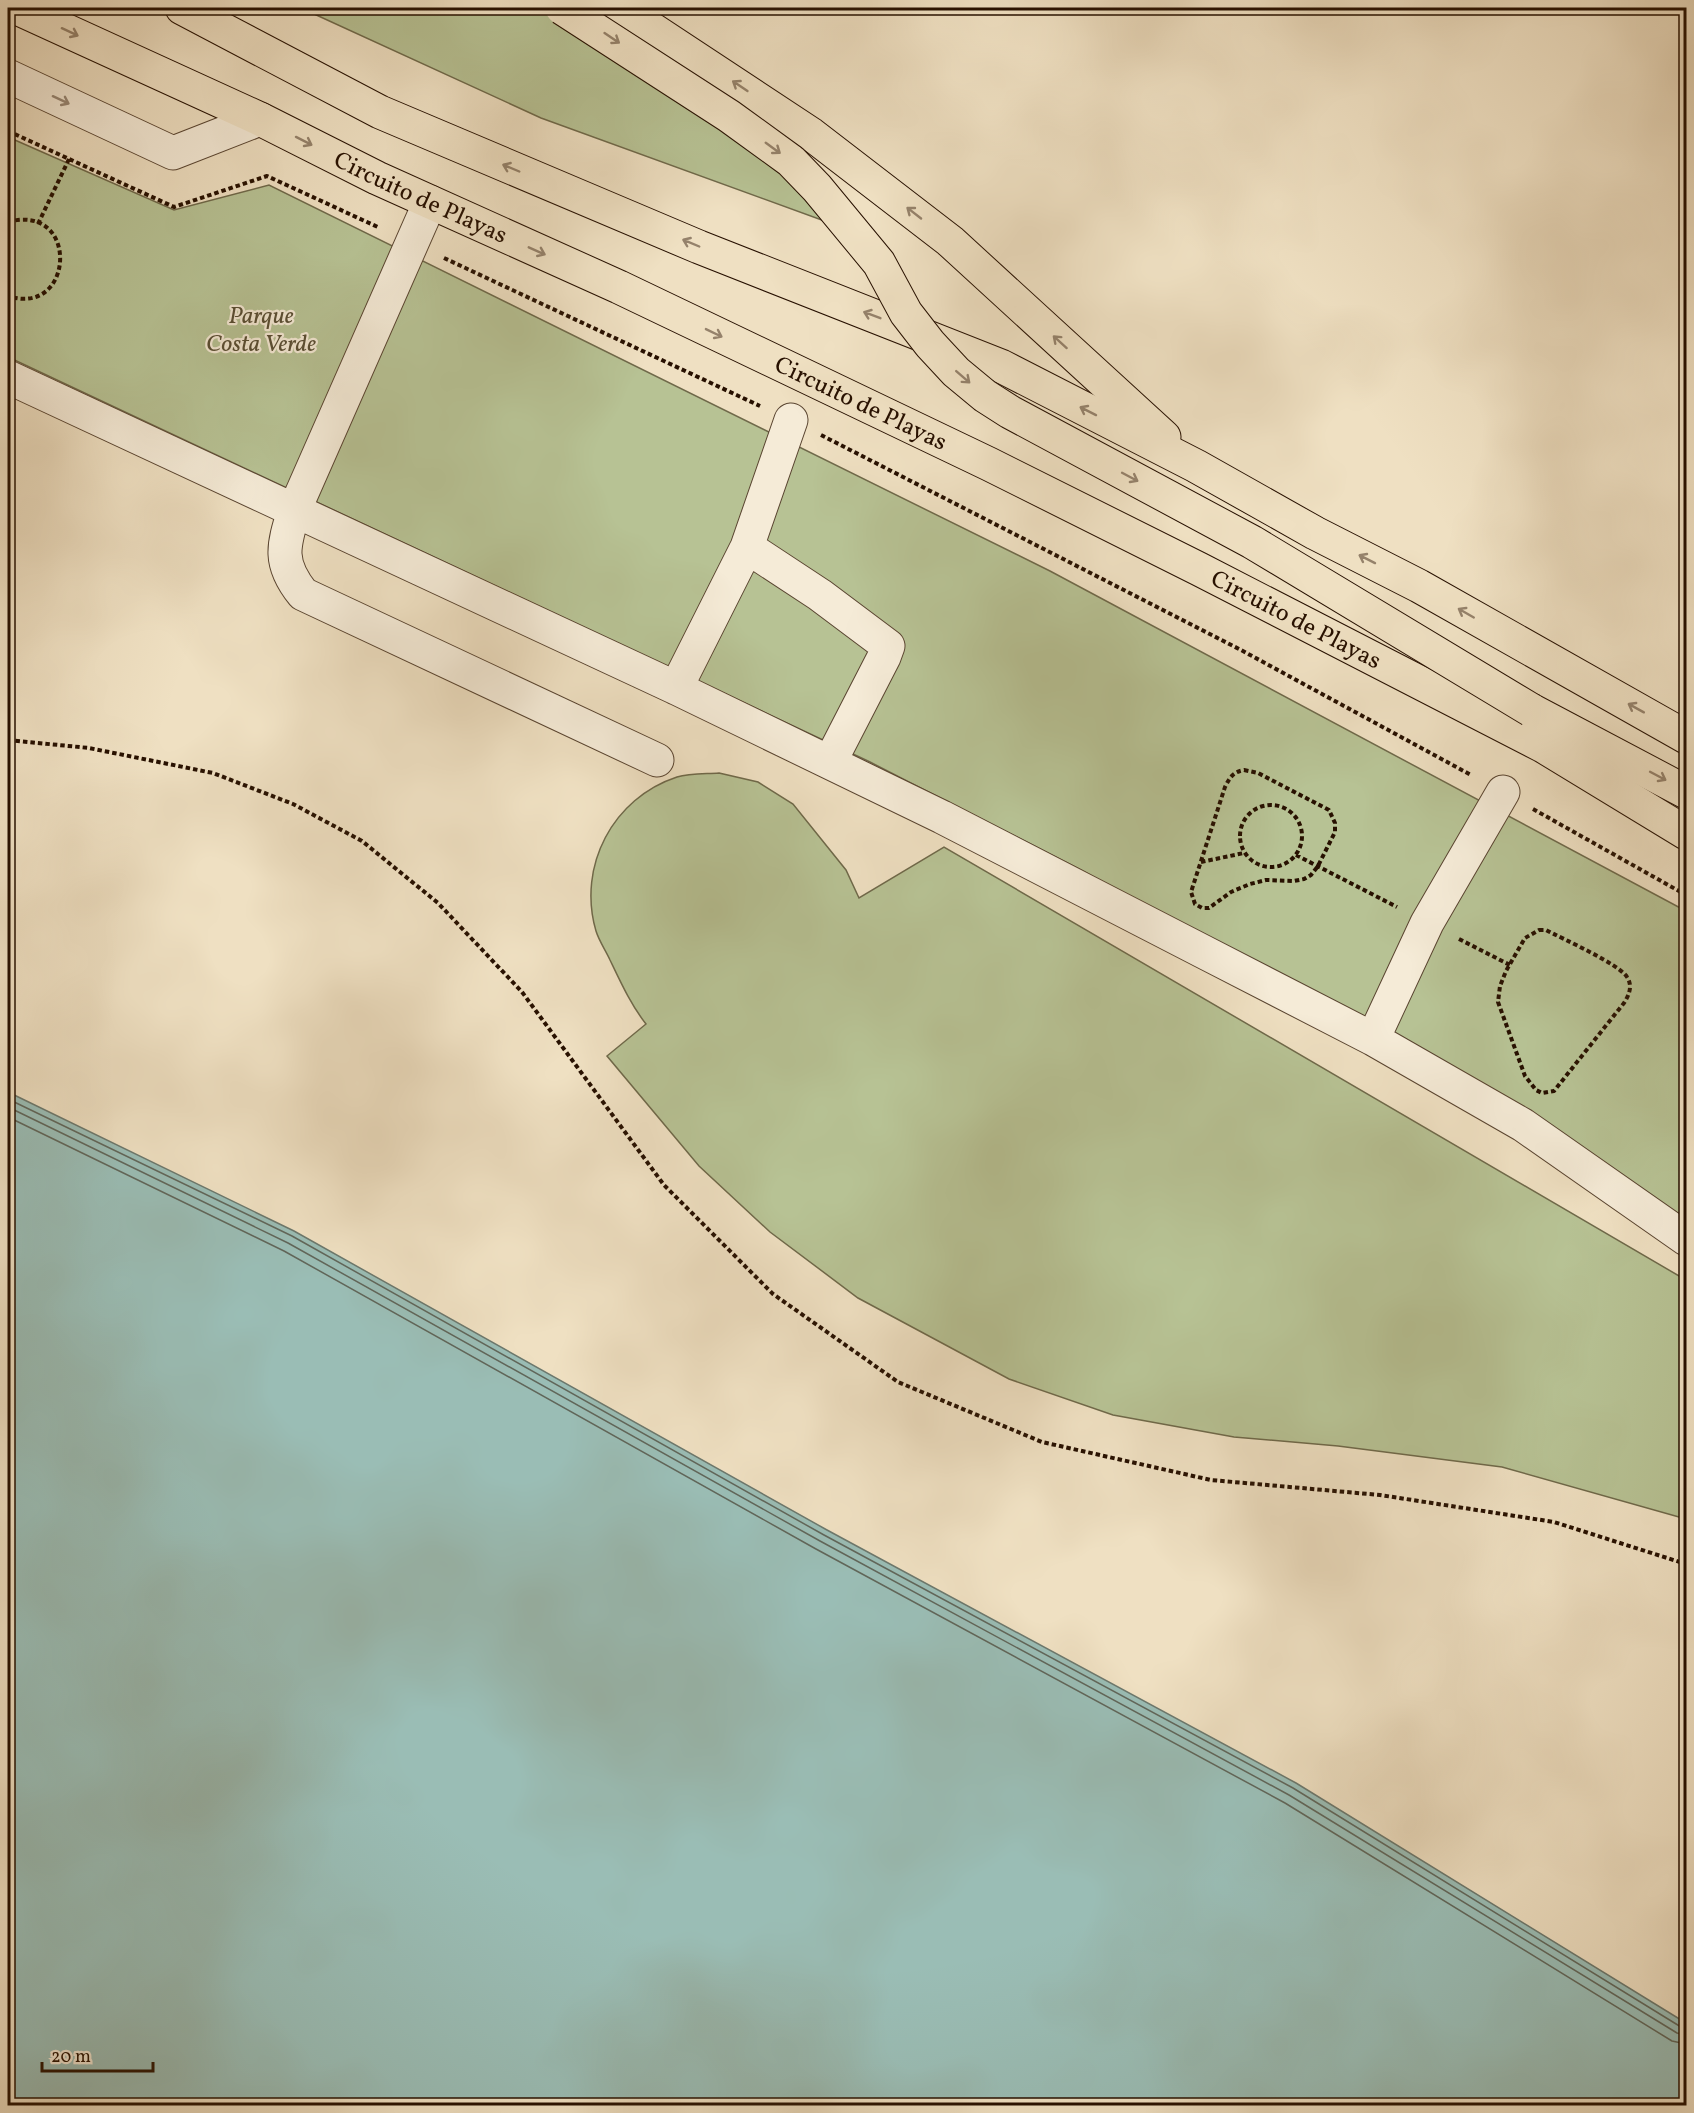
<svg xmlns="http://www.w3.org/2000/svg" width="1694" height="2113" font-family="Vollkorn,serif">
<rect width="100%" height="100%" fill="#efe0c2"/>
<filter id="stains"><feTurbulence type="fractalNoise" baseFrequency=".00333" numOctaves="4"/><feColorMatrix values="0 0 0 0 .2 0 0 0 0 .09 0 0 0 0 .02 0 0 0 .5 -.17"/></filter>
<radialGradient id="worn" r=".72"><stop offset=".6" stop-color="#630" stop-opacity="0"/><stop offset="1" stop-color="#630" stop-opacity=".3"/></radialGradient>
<path fill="#b7c294" stroke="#6f694a" stroke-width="1.5" d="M 301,8 L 593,8 L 720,87 L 841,227 L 541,118 Z
M 8,137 L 174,210 L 269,185 L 1050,571 L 1686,911 L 1686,1221 L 1083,871 L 870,762 L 8,357 Z
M 719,773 L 758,782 L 793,804 L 846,870 L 859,898 L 944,847 L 1686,1280 L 1686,1519 L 1502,1467 L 1338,1446 L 1234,1437 L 1113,1415 L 1009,1379 L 858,1298 L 770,1232 L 699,1166 L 607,1056 L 646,1024 C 631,1005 621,983 610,960 C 606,951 599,941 596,931 C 577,866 613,798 677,777 C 690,773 706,774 719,773 Z"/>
<path fill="#9abdb5" stroke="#6c786d" stroke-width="1.5" d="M 8,1092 L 294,1231 L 827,1530 L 1296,1783 L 1686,2023 L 1686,2105 L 8,2105 Z"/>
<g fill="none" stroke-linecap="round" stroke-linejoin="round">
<path stroke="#60665a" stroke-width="1.5" d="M 8,1099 L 292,1236 L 824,1535 L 1293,1788 L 1681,2027 L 1686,2028
M 8,1107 L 288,1243 L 820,1541 L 1289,1795 L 1677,2033 L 1686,2035
M 8,1117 L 284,1251 L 816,1549 L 1285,1803 L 1672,2041 L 1686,2044"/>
<g stroke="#594430" stroke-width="35">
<path id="minor" d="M 8,76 L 173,153 L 260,119
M 430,202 L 294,511 C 283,546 278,563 303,594 L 657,760
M 8,377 L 676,688 L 942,817 L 1202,951 L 1373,1039 L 1523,1125 L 1686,1239
M 747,547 L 820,595 L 888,646 L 884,657 L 830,762
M 676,688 L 747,547 L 791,420
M 1373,1039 L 1427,923 L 1503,792"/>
</g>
<g stroke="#271000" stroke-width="35">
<g id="highway">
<path id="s1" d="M 17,8 L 260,119 L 377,178 L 619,287 L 989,464 L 1199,569 L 1543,746 L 1686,833"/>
<path d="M 182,8 L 380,112 L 699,247 L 1001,366 L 1196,466 L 1315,533 L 1419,586 L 1686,737"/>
<path d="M 620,8 L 811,134 L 950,241 L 1164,437"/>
<path d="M 1531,710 L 1686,792"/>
</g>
</g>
<path stroke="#271000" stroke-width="4" stroke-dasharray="4.5 3" stroke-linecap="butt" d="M 8,131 L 174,207 L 267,176 L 380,228
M 8,222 C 80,202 75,318 8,296
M 38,224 L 69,159
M 444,258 L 760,406
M 821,435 L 1241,650 L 1471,775
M 8,740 L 89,748 L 213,773 L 293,804 L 362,841 L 438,903 L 522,992 L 664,1185 L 773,1294 L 898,1382 L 1042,1442 L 1211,1480 L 1380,1495 L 1554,1522 L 1686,1564
M 1244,770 L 1258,773 L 1329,810 L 1335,823 L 1335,832 L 1318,866 L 1311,875 L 1304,879 L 1294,881 L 1266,880 L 1250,884 L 1231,892 L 1209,908 L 1202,908 L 1195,904 L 1191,892 L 1225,787 C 1230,777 1233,772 1244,770 Z
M1240 836a31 31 0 1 1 62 0a31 31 0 1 1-62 0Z
M 1533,809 L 1686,895
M 1296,855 L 1397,907
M 1201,862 L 1244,853
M 1539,930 L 1546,930 C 1563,939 1619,964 1627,977 C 1633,986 1629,995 1624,1003 L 1554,1091 L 1542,1093 L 1536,1090 L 1525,1076 L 1498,1002 L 1500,986 L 1506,971 L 1525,938 Z
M 1459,939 L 1510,965
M 1681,1369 L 1686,1334"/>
<use href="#minor" stroke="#f5ebd7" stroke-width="33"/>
<use href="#highway" stroke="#efe0c2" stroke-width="33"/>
<g stroke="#271000" stroke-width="35" stroke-linecap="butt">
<path id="highway-bridge" d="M 562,8 L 729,116 L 791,161 L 817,188 L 879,263 L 906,313 L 930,344 L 956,372 L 985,396 L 1010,412 L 1252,542 L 1531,710"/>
</g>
<use href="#highway-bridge" stroke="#efe0c2" stroke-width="33"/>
</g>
<defs><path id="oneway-shaft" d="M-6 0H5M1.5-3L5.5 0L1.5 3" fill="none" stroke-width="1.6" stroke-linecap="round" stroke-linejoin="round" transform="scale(1.5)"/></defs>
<g stroke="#95826b">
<use href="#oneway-shaft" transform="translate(70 32) rotate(25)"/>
<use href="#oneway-shaft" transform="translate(612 38) rotate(34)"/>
<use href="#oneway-shaft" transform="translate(740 86) rotate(-146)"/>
<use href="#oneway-shaft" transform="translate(304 141) rotate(27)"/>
<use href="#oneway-shaft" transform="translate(773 148) rotate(36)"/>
<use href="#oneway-shaft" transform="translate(511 168) rotate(-157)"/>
<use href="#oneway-shaft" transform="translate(914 213) rotate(-142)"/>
<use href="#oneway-shaft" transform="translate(691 243) rotate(-157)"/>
<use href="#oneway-shaft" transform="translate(537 251) rotate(24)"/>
<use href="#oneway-shaft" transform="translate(872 315) rotate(-159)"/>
<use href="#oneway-shaft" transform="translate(714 333) rotate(26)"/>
<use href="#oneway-shaft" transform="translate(1060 342) rotate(-138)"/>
<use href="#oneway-shaft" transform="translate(963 377) rotate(41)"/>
<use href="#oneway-shaft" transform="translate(1088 411) rotate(-153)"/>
<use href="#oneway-shaft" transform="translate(1130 477) rotate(28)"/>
<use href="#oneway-shaft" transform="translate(1367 559) rotate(-153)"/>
<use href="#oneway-shaft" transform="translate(1466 613) rotate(-150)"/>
<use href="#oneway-shaft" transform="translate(1636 708) rotate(-151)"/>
<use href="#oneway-shaft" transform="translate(1658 776) rotate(28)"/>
</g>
<use stroke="#988876" href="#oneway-shaft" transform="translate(61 100) rotate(25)"/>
<g text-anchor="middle" stroke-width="4.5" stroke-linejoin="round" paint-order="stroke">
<g font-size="24" fill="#271000" stroke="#f5ebd7">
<text dy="8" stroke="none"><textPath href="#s1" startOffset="446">Circuito de Playas</textPath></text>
<text dy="8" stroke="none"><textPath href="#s1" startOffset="932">Circuito de Playas</textPath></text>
<text dy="8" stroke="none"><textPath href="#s1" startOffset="1418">Circuito de Playas</textPath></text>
</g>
<g font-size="24" font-style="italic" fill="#594e34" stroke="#f5ebd7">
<text x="261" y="323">Parque<tspan x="261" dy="28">Costa Verde</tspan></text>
</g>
</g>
<rect width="1694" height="2113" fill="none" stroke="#efe0c2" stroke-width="30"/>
<rect x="9" y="9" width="1676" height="2095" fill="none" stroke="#271000" stroke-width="3"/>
<rect x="15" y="15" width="1664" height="2083" fill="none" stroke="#271000" stroke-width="1.5"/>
<path d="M42 2062v9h111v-9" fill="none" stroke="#271000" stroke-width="3"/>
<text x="51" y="2062" font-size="18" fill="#271000" stroke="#f5ebd7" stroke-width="4.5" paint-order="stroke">20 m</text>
<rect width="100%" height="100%" filter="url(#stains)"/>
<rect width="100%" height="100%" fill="url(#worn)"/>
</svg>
